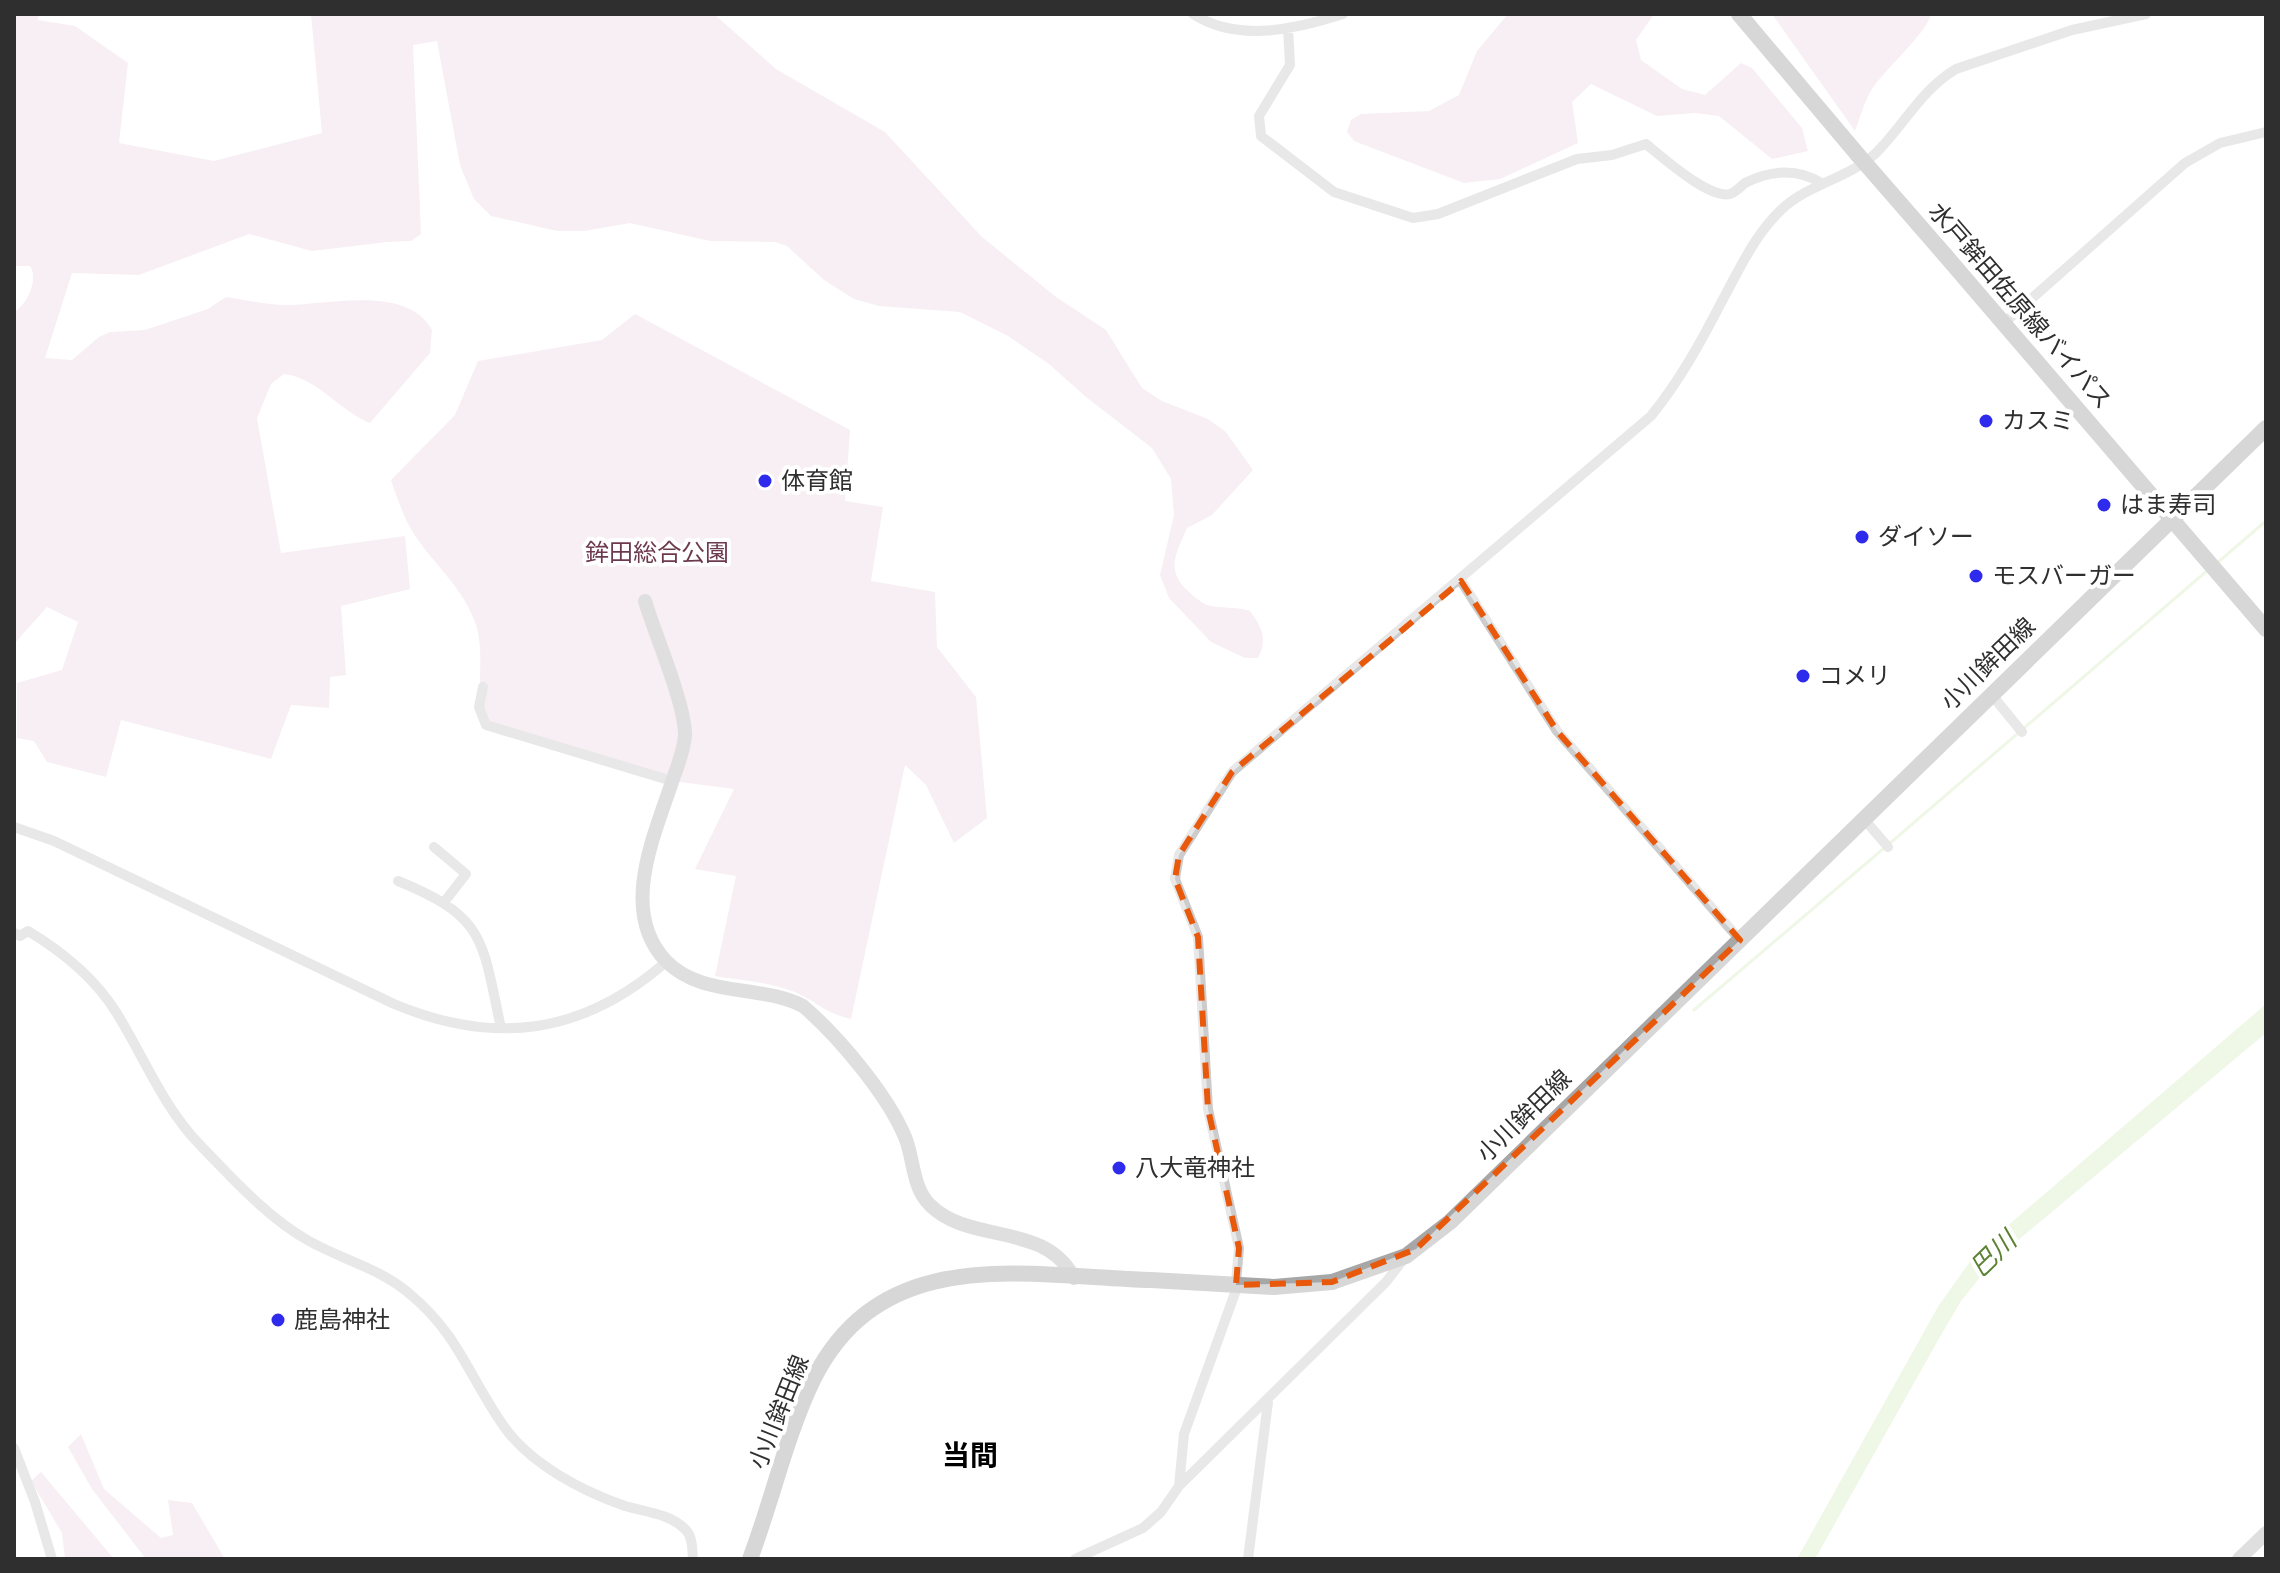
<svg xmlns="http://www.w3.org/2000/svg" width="2280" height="1573" font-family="Rubik,'Noto Sans JP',sans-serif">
<rect width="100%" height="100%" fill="#fff"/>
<path fill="#eddce4" d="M 14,14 L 39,14 L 38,20 L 75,26 L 128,63 L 119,143 L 214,161 L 322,133 L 311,14 L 714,14 L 776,69 L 885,132 L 982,237 L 1056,297 L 1106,330 L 1142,388 L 1162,401 L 1208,419 L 1226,432 L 1253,470 L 1212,515 L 1187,528 C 1177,552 1165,569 1187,590 C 1191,594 1200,602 1207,605 C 1220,609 1236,606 1250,611 C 1262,627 1268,640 1258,658 L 1245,658 L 1211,642 L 1169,598 L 1160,575 L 1174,515 L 1171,479 L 1152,448 L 1086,397 L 1049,364 L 1008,336 L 960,312 L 879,306 L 854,299 L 824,280 L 787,246 L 775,242 L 710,241 L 630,223 L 584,231 L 557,231 L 491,216 L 474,199 L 460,165 L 437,41 L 413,45 L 421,234 L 411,241 L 387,242 L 312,251 L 249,234 L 139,275 L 72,273 L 45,358 L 72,360 L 99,337 L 110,332 L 145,330 L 208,309 L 226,297 C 246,300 267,305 288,305 C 330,304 408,285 432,330 L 430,353 L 370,423 C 339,411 318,378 284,374 L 271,384 L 257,418 L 281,553 L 405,536 L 410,589 L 341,606 L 346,675 L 330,677 L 329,708 L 291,705 L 271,759 L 121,720 L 106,777 L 47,762 L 34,741 L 17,738 L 17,683 L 62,670 L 78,622 L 47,607 L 14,644 L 14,312 C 27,305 39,279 30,266 L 14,266 Z
M 1508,14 L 1654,14 L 1636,40 L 1641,60 L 1682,89 L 1705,95 L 1741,63 L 1752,68 L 1802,128 L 1808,151 L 1772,159 L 1719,116 L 1695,113 L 1657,116 L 1591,84 L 1572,102 L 1578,143 L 1500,179 L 1464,183 L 1354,141 L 1347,132 L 1351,120 L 1361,114 L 1429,111 L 1459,95 L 1477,51 Z
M 1772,14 L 1931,14 C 1928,32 1885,69 1872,89 C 1864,102 1860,118 1855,131 Z
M 635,314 L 850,430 L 845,501 L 883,507 L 871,581 L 935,592 L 937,647 L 976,697 L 987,818 L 954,843 L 926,785 L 905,765 L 851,1019 C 823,1012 823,1006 801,995 C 774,982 744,981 715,976 L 736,876 L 695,869 L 734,789 L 672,781 L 486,725 C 473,697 487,654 475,622 C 462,586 432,563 412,531 C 403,515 397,498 391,480 L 455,415 L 478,361 L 602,340 Z
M 81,1434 L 104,1489 L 161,1538 L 173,1535 L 168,1500 L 192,1503 L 225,1559 L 146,1559 L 92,1489 L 68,1447 Z
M 41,1472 L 114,1559 L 65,1559 L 62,1533 L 31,1481 Z"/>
<path fill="#dbedc8" d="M 2266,1004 L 2266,1033 L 1993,1261 L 1961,1301 L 1941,1335 L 1815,1559 L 1797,1559 L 1939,1305 L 1977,1252 Z"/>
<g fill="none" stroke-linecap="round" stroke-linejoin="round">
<path stroke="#dbedc8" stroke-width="3" d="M 2217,563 L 2266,521
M 1889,844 L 2208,570
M 1694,1010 L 1883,849"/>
<path stroke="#ccc" stroke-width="10" d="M 1193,14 C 1238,43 1296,29 1343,14
M 1288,29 L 1290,65 L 1259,116 L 1261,136 L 1334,192 L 1413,218 L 1438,214 L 1577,159 L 1612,155 L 1646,144 C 1662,157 1709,199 1730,194 C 1735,193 1741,186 1745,183 C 1770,170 1798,168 1821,183
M 2004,323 L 2185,163 L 2220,143 L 2266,132
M 1461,581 L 1557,731 L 1740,940
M 483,687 L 479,707 L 486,725 L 672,781
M 1991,694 L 2022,732
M 1864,819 L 1888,847
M 14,827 L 54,841 L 394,1004 C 495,1046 583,1035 667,961
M 434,847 L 466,874 L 445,901
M 398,881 C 487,917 482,941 501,1028
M 14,933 L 20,936 L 28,931 C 63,952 94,977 116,1012 C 144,1057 163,1107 200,1145 C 233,1179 268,1218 309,1241 C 343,1260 382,1269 411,1295 C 459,1335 470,1379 505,1428 C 532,1465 582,1491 625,1506 C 646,1512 671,1514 686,1530 C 693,1538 692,1549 693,1559
M 14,1448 L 35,1502 L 52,1559
M 1179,1486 L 1184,1434 L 1235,1293 L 1239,1248 L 1208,1109 L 1198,937 L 1175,879 L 1179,855 L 1232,772 L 1651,416 C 1680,380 1701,342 1722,301 C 1739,270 1755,234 1782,209 C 1809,184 1849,178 1876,153 C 1904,125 1921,90 1956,69 L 2072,30 L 2146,14
M 1075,1559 L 1143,1528 L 1161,1512 L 1179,1486 L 1386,1282 L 1406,1256
M 1248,1559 L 1268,1402"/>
<path stroke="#b9b9b9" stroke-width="14" d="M 645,601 C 655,635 685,703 685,735 C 684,751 677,767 672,782 C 654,836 619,912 666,961 C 702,998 761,984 803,1006 C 838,1036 887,1094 905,1137 C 914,1158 912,1188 930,1205 C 970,1245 1045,1221 1074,1278
M 2239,1559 L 2266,1533"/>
<path stroke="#a7a7a7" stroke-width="16" d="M 1739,14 L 1858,155
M 1945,255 L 2266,629
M 1332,1282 L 1406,1256 L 1450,1222 L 2266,428
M 750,1559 C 772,1501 786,1436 813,1380 C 882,1242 1024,1276 1151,1280"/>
<path stroke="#a7a7a7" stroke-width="16" d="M 1858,155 L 1945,255
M 1151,1280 L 1274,1287 L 1332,1282"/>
</g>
<path d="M0 0H2280V1573H0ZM 1461,581 L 1557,731 L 1740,940 L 1416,1249 L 1332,1282 L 1236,1285 L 1239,1248 L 1208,1109 L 1198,937 L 1175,879 L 1179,855 L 1232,772 Z" fill="#fff" fill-opacity=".55" fill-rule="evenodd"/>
<path fill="none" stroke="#e8590c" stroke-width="6" stroke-dasharray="16 10" stroke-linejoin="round" d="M 1461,581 L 1557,731 L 1740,940 L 1416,1249 L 1332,1282 L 1236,1285 L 1239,1248 L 1208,1109 L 1198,937 L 1175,879 L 1179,855 L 1232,772 Z"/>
<g fill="#2f2bec" stroke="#fff" stroke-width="3">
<circle cx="1986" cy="421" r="8"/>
<circle cx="765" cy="481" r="8"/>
<circle cx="2104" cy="505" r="8"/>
<circle cx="1862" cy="537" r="8"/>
<circle cx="1976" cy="576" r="8"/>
<circle cx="1803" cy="676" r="8"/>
<circle cx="1119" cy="1168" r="8"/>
<circle cx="278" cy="1320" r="8"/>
</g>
<g text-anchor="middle" stroke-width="8" stroke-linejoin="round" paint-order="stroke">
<g font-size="24" fill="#2f2f2f" stroke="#fff">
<text transform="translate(2020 306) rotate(49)" y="8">水戸鉾田佐原線バイパス</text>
<text transform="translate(1988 664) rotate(-44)" y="8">小川鉾田線</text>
<text transform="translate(1524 1116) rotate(-44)" y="8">小川鉾田線</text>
<text transform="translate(779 1412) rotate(-68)" y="8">小川鉾田線</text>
</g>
<g font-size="24" fill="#2f2f2f" stroke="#fff" text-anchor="start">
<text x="2002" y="429">カスミ</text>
<text x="781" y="489">体育館</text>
<text x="2120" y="513">はま寿司</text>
<text x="1878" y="545">ダイソー</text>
<text x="1992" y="584">モスバーガー</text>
<text x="1819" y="684">コメリ</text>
<text x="1135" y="1176">八大竜神社</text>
<text x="294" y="1328">鹿島神社</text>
</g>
<g font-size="24" fill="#6d3a4d" stroke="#fff">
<text x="657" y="561">鉾田総合公園</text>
</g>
<g font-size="26" font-style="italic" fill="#5c8133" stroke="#fff">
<text transform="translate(1993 1254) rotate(-44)" y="9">巴川</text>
</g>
<g font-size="28" font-weight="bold" fill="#000" stroke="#fff">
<text x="970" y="1465">当間</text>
</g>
</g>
<rect width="2280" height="1573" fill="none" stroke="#2f2f2f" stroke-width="32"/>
</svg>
